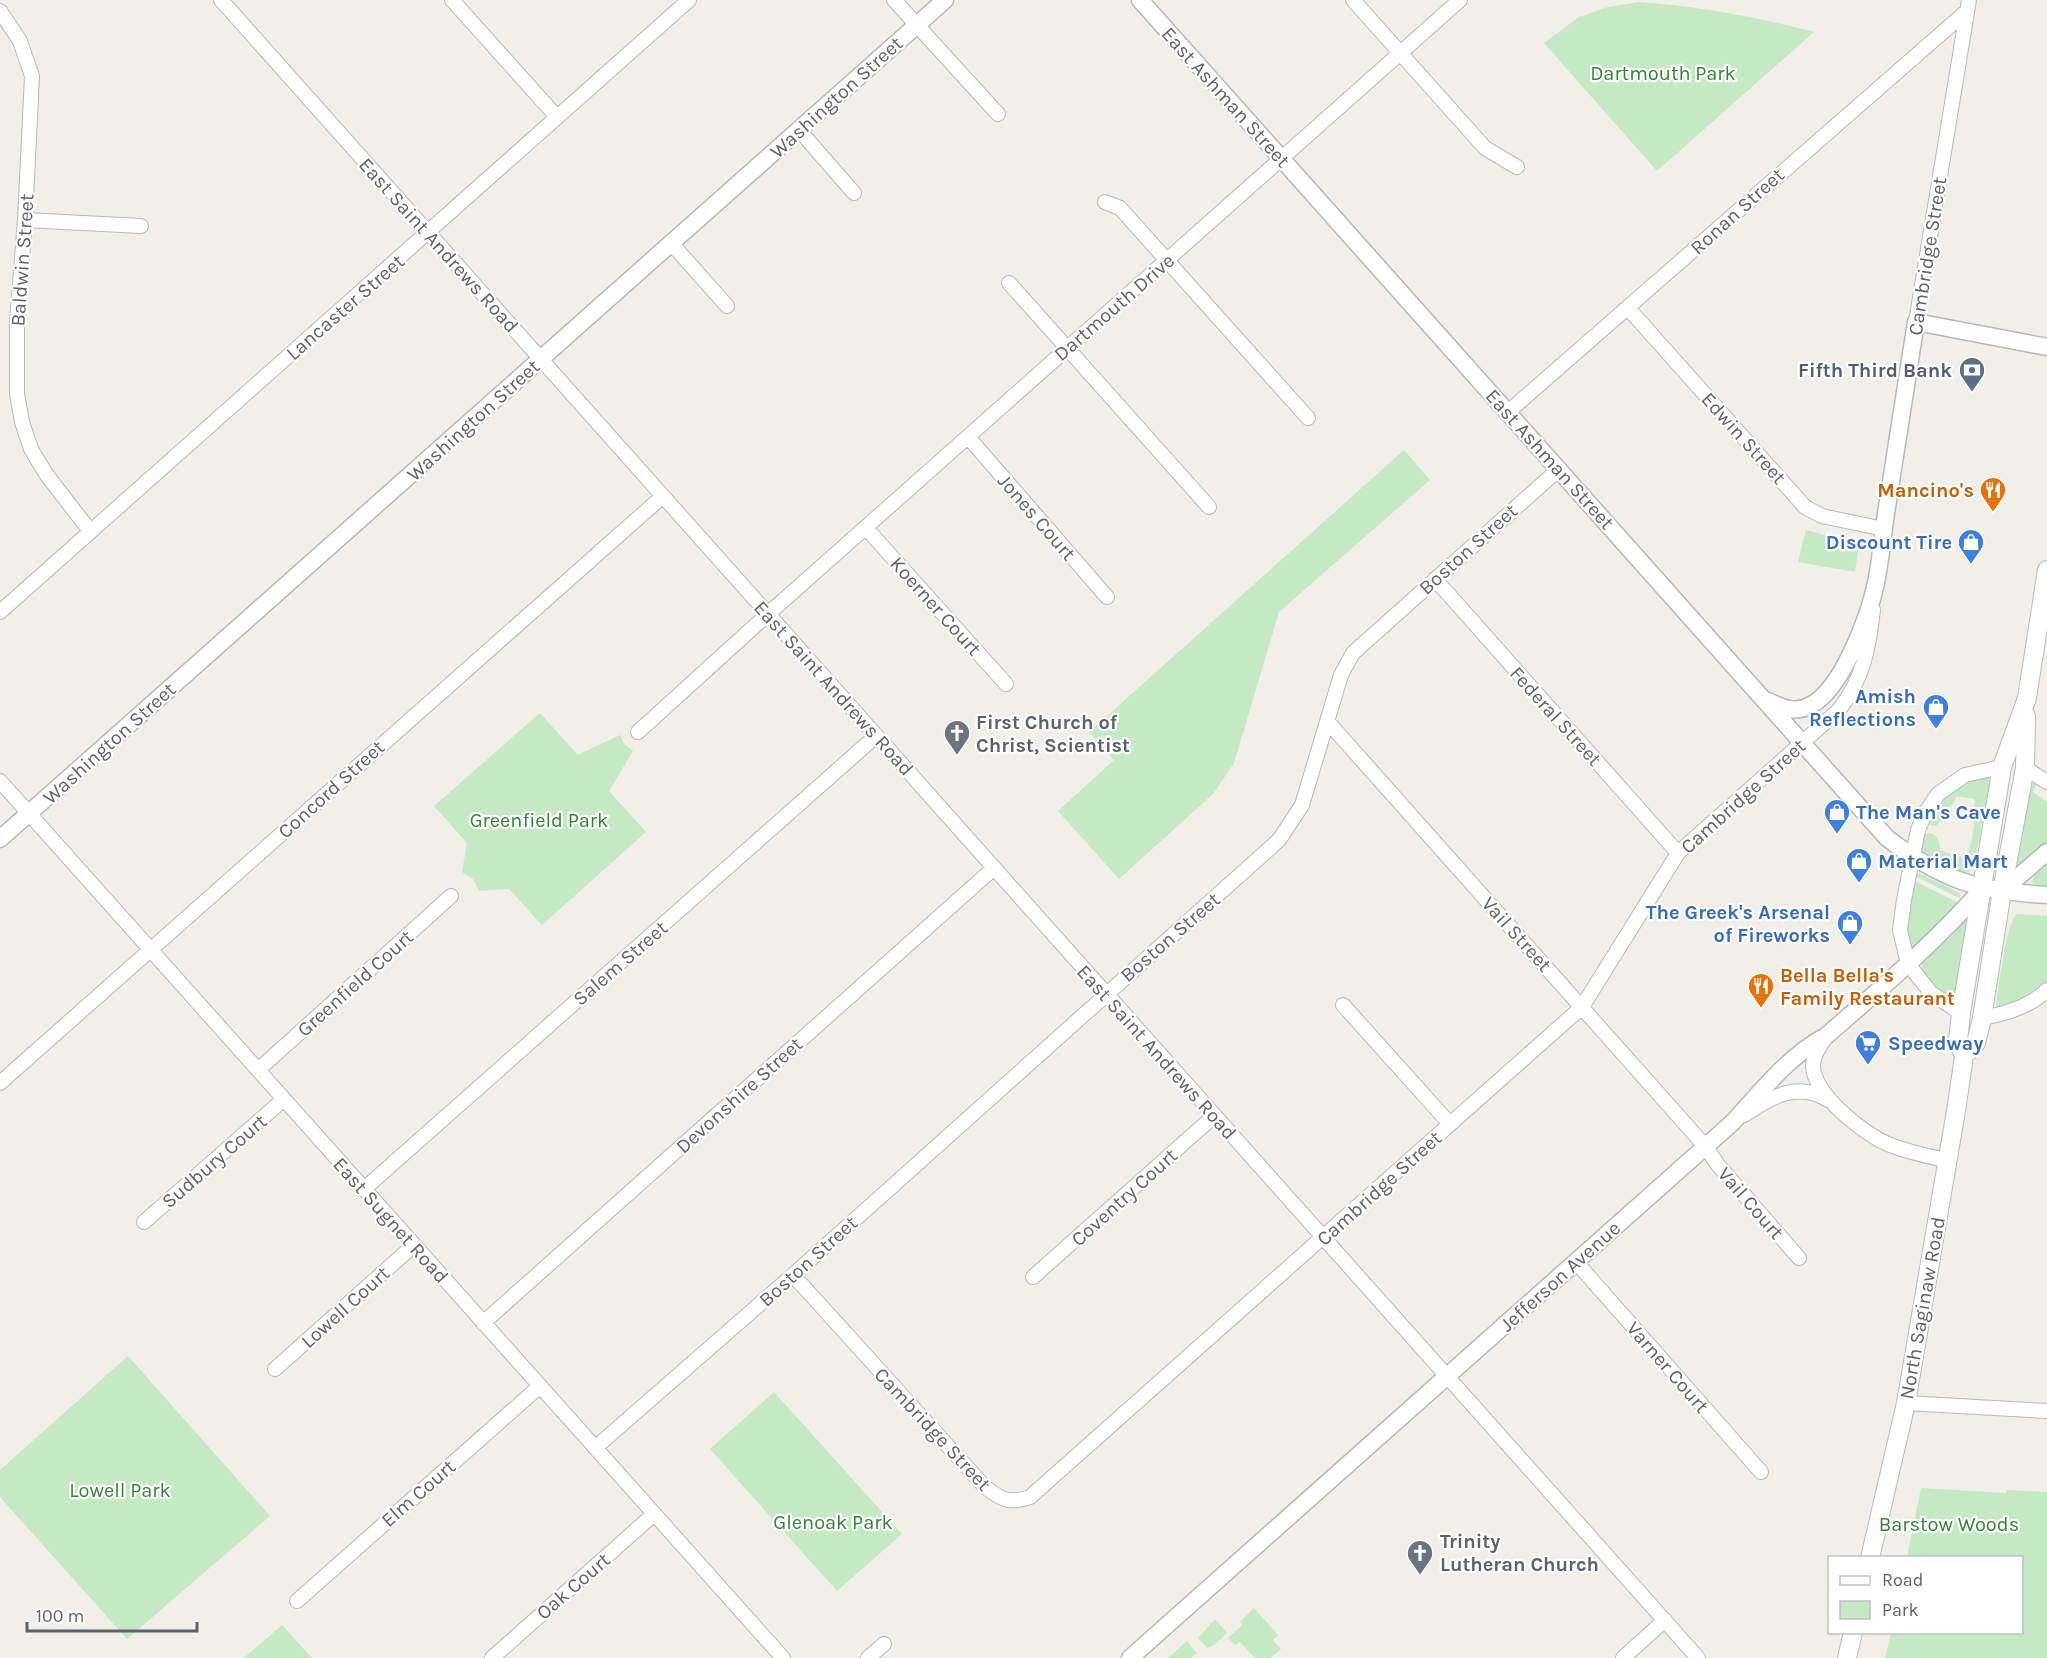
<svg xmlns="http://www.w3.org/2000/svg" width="2047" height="1658" font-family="Karla,sans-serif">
<rect width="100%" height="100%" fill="#f1efe8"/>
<path fill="#c5e8c5" d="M 1639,2 C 1698,6 1757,17 1814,32 L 1657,171 L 1544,43 L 1579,17 L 1608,7 Z
M 1404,450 L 1430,480 L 1279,612 L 1234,763 L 1213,794 L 1119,879 L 1058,811 L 1114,760 L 1089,732 Z
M 1806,530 L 1852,542 L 1858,551 L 1855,572 L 1798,562 Z
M 540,713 L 578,755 L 620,735 L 624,744 L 633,751 L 609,791 L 646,832 L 542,925 L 509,889 L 479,891 L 473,879 L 462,872 L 467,843 L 434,806 Z
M 1989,775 L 1991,777 L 1975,860 L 1968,873 C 1952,869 1937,860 1922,851 L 1921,849 L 1923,835 C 1936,830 1939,839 1940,850 L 1958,857 L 1966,855 C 1974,844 1976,812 1974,799 L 1956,796 L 1953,804 L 1942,811 L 1940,821 L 1936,826 L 1930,825 L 1927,821 C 1945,794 1957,783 1989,775 Z
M 2029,781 L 2036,784 L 2033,792 L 2047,802 L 2047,846 L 2015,870 Z
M 2047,859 L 2047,886 L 2038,886 L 2032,882 L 2037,870 Z
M 1918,873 C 1928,878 1955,889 1961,895 L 1959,898 L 1915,876 Z
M 1914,881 L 1957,902 L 1950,912 L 1912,949 C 1900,935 1911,898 1914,881 Z
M 2017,914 L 2047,916 L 2047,983 L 2030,998 L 1998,1009 L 1996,1006 C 1999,987 2005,924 2017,914 Z
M 1965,920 L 1969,920 L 1957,1002 L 1937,993 L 1921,971 L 1923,962 L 1952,936 Z
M 128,1356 L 270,1516 L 127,1639 L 0,1497 L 0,1470 Z
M 774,1392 L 902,1534 L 837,1591 L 710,1449 Z
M 1921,1488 L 2006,1493 L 2007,1490 L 2047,1492 L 2047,1658 L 1885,1658 L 1891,1633 L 2022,1632 L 2022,1558 L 1907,1557 Z
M 1254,1608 L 1278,1635 L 1273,1640 L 1281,1649 L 1270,1658 L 1255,1658 L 1240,1642 L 1235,1645 L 1228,1638 L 1242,1625 L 1240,1622 Z
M 1215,1619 L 1227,1633 L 1214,1645 L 1207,1648 L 1198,1638 Z
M 282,1625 L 312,1658 L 244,1658 Z
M 1187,1641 L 1197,1653 L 1191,1658 L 1168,1658 Z"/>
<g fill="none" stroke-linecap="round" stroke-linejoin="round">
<g stroke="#b5b8bc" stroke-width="16">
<path id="minor" d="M 221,0 L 1698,1658
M 452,0 L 557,117
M 894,0 L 998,114
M 1353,0 L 1485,148 L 1517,167
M 0,11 L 20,41 L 32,76 L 25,220 L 17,322 L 17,394 L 22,422 L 31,449 L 46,474 L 90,531
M 799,130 L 854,193
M 1105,202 L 1120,208 L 1308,418
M 25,220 L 141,226
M 672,244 L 727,306
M 1009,283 L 1209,507
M 1628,308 L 1805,507 L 1822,516 L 1884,529
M 1916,322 L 1969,0
M 1508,412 L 1967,11
M 968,437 L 1107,597
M 866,528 L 1006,684
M 1435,579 L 1678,853
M 0,612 L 689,0
M 1328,722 L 1705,1146 L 1718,1165 L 1799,1258
M 638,732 L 768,614 L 1460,0
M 2025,768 L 2047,782
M 0,781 L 783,1658
M 1343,1005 L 1450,1124
M 1961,1013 L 1931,993 L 1908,964 L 1900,930 L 1904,900 L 1918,830 L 1925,813 L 1938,794 L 1965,775 L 2002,767
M 1982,1018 C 2005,1014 2030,1007 2047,990
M 1826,1037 C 1820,1046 1813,1055 1813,1066 C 1814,1095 1864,1134 1888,1144 C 1907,1152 1927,1156 1946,1160
M 258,1070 L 451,896
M 0,1083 L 663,496
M 1744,1115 C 1772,1097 1798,1080 1830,1101
M 364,1189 L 876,736
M 144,1222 L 284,1099
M 1576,1262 L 1761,1472
M 793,1275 L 985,1487 C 1002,1500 1009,1504 1030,1497 L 1582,1007 L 1678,853 L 1839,710 C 1863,679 1869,648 1873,610
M 1033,1277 L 1214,1116
M 483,1323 L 994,868
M 275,1369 L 414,1245
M 1906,1403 L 2047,1411
M 595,1448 L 793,1275 L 1279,840 L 1302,805 L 1341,675 L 1353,653 L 1559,469
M 297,1601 L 540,1386
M 492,1658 L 654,1514
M 868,1658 L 884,1644
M 1623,1658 L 1665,1620"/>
</g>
<g stroke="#b5b8bc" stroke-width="19">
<path id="tertiary" d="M 1140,0 L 1887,838 C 1943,881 1977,891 2047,895
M 1768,701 C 1782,708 1796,714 1811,705 C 1842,689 1869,616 1876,583 C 1881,558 1883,532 1887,507 C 1897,445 1906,384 1916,322 L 2047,347
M 0,839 L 945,0
M 2002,891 L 2047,852
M 1130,1658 L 1732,1123 C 1760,1093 1789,1055 1826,1036 C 1880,989 1935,943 1982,889"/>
</g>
<g stroke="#b6babf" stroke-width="20">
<path id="secondary" d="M 1964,1056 L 1976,1043 L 1982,1018 L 2002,891 L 2025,768 L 2026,716
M 1870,1558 L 1906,1403 L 1956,1111 L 1964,1056 L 1958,1041 L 1961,1013 L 2002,767 L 2027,698 L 2047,570
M 1847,1658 L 1853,1632"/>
</g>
<use href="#minor" stroke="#fff" stroke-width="14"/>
<use href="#tertiary" stroke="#fff" stroke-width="16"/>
<use href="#secondary" stroke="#fff" stroke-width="18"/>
</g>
<defs>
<g id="bank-pin" transform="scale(1.35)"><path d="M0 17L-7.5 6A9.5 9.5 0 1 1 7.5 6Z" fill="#5c6f8a" stroke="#fff"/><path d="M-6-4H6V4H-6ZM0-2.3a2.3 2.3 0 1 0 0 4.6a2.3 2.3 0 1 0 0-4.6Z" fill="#fff"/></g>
<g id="restaurant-pin" transform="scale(1.35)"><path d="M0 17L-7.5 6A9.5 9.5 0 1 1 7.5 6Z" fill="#e8710a" stroke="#fff"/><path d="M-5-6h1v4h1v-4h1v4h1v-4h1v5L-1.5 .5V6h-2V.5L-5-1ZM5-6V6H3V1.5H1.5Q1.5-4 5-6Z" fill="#fff"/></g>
<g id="shop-pin" transform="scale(1.35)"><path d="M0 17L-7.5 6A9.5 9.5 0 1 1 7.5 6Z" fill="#3f7fe0" stroke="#fff"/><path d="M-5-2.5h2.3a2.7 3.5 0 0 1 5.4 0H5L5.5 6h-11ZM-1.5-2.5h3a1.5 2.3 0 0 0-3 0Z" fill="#fff"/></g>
<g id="church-pin" transform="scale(1.35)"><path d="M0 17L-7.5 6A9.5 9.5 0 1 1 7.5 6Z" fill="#6b7280" stroke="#fff"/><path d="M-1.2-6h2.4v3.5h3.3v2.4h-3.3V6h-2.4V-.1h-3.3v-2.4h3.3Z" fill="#fff"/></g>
<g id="supermarket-pin" transform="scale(1.35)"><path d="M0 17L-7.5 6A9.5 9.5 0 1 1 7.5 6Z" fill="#3f7fe0" stroke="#fff"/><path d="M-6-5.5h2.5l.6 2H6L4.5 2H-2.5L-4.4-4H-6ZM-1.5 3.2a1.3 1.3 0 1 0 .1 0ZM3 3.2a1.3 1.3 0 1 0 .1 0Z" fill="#fff"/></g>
</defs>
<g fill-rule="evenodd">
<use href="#bank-pin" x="1972" y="370"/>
<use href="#restaurant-pin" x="1993" y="490"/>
<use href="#shop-pin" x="1971" y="542"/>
<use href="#shop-pin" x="1936" y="707"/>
<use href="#church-pin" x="957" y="733"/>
<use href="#shop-pin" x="1837" y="812"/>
<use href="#shop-pin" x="1859" y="861"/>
<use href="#shop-pin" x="1850" y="923"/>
<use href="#restaurant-pin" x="1761" y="986"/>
<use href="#supermarket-pin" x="1868" y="1043"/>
<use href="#church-pin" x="1420" y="1553"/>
</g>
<g text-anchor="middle" stroke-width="4.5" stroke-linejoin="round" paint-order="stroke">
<g font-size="20" fill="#348238" stroke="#fff">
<text x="1663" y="80">Dartmouth Park</text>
<text x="539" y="827">Greenfield Park</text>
<text x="120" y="1497">Lowell Park</text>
<text x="833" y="1529">Glenoak Park</text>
<text x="1949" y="1531">Barstow Woods</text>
</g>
<g font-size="20" fill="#5f6368" stroke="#fff">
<text transform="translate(836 97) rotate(-42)" y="7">Washington Street</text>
<text transform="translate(1226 97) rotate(48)" y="7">East Ashman Street</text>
<text transform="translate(1737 211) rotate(-42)" y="7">Ronan Street</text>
<text transform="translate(439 245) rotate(48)" y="7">East Saint Andrews Road</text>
<text transform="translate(1927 256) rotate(-81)" y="7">Cambridge Street</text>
<text transform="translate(22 260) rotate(-86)" y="7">Baldwin Street</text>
<text transform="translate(345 307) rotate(-41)" y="7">Lancaster Street</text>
<text transform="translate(1114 307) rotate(-41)" y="7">Dartmouth Drive</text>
<text transform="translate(473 420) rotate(-42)" y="7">Washington Street</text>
<text transform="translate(1744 438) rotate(48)" y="7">Edwin Street</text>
<text transform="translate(1550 459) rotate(48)" y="7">East Ashman Street</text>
<text transform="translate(1037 517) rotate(49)" y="7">Jones Court</text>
<text transform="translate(1468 549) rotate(-42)" y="7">Boston Street</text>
<text transform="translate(936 606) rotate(48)" y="7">Koerner Court</text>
<text transform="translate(834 688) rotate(48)" y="7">East Saint Andrews Road</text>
<text transform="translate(1556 716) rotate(48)" y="7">Federal Street</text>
<text transform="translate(109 743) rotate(-42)" y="7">Washington Street</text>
<text transform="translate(331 789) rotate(-42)" y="7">Concord Street</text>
<text transform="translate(1743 796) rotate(-42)" y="7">Cambridge Street</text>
<text transform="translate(1517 934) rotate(48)" y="7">Vail Street</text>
<text transform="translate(1170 937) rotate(-41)" y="7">Boston Street</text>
<text transform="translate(620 963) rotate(-41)" y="7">Salem Street</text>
<text transform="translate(355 983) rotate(-42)" y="7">Greenfield Court</text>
<text transform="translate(1157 1052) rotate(48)" y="7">East Saint Andrews Road</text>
<text transform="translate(739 1095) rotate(-42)" y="7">Devonshire Street</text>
<text transform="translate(214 1161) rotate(-41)" y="7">Sudbury Court</text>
<text transform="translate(1379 1188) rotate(-42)" y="7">Cambridge Street</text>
<text transform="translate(1124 1197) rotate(-42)" y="7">Coventry Court</text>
<text transform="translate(1751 1203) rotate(49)" y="7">Vail Court</text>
<text transform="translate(391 1220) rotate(48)" y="7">East Sugnet Road</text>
<text transform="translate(808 1261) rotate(-42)" y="7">Boston Street</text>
<text transform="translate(1560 1276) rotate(-42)" y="7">Jefferson Avenue</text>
<text transform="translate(345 1307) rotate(-42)" y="7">Lowell Court</text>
<text transform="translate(1922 1308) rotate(-80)" y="7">North Saginaw Road</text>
<text transform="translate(1668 1367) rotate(49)" y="7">Varner Court</text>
<text transform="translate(933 1429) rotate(47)" y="7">Cambridge Street</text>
<text transform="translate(418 1493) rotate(-41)" y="7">Elm Court</text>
<text transform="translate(573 1586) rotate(-41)" y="7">Oak Court</text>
</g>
<g font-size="20" font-weight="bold" fill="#4e5e75" stroke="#fff" text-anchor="end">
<text x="1952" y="377">Fifth Third Bank</text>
</g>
<g font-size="20" font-weight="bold" fill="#c56008" stroke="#fff" text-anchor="end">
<text x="1974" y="497">Mancino's</text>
<text x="1780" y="982" text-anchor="start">Bella Bella's<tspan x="1780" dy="23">Family Restaurant</tspan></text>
</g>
<g font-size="20" font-weight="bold" fill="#366cbe" stroke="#fff" text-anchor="end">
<text x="1952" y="549">Discount Tire</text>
<text x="1916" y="703">Amish<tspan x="1916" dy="23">Reflections</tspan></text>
<text x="1856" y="819" text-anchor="start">The Man's Cave</text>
<text x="1878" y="868" text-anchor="start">Material Mart</text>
<text x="1830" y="919">The Greek's Arsenal<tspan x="1830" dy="23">of Fireworks</tspan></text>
<text x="1888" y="1050" text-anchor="start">Speedway</text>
</g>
<g font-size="20" font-weight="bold" fill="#5b616d" stroke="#fff" text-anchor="start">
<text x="976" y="729">First Church of<tspan x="976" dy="23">Christ, Scientist</tspan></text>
<text x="1440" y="1548">Trinity<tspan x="1440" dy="23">Lutheran Church</tspan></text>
</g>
</g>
<rect x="1828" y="1556" width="195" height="78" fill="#ffffff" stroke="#bfc1c3" stroke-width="1.5"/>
<rect x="1840" y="1576" width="30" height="9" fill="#ffffff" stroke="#bfc1c3" stroke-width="1.5"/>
<text x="1882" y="1586" font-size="18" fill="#5f6368">Road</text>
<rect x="1840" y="1601" width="30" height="18" fill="#c5e8c5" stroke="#bfc1c3" stroke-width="1.5"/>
<text x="1882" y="1616" font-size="18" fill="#5f6368">Park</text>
<path d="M27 1622v9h170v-9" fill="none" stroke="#5f6368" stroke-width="3"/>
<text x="36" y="1622" font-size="18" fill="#5f6368" stroke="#ffffff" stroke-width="4.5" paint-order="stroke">100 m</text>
</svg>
